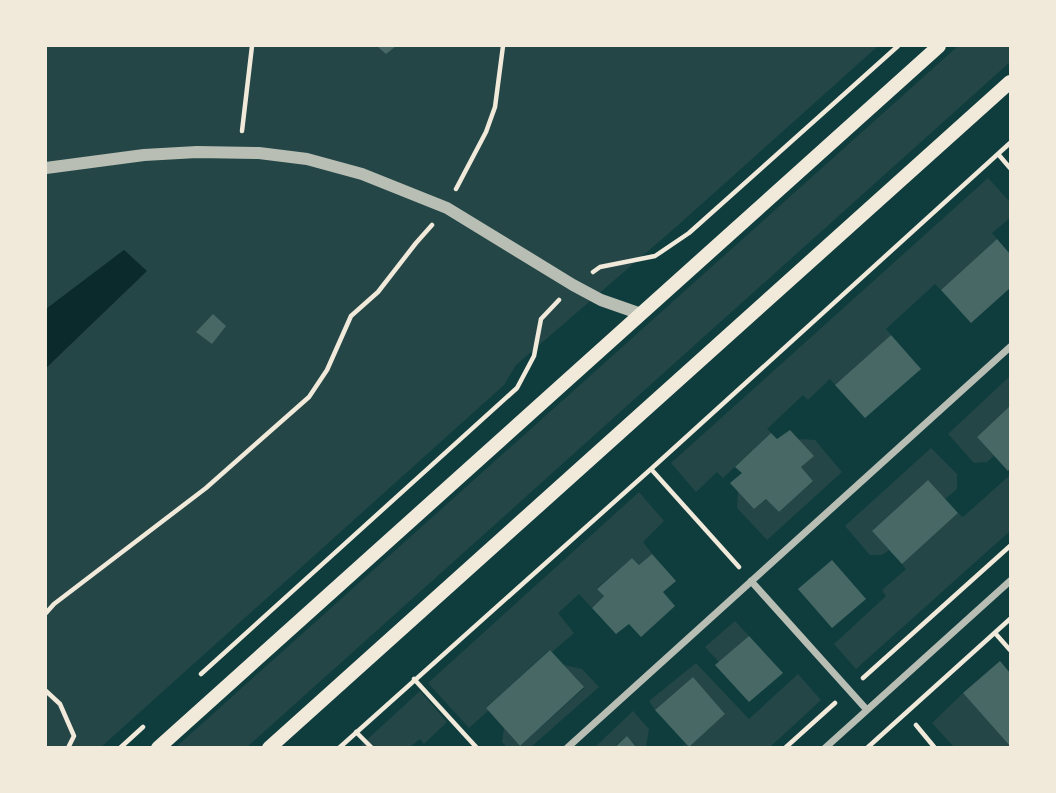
<svg xmlns="http://www.w3.org/2000/svg" width="1056" height="793" font-family="'Archivo Narrow',sans-serif">
<rect width="100%" height="100%" fill="#0f3d3e"/>
<path fill="#244646" d="M 46,46 L 878,46 L 676,227 L 516,365 L 504,385 L 100,748 L 46,747 L 46,368 L 146,271 L 124,250 L 46,309 Z
M 958,46 L 1010,46 L 1010,62 L 247,747 L 176,747 Z
M 988,178 L 1010,202 L 1010,218 L 992,233 L 997,239 L 941,290 L 935,284 L 886,329 L 891,335 L 835,385 L 830,379 L 808,400 L 803,395 L 767,429 L 771,433 L 723,478 L 717,472 L 696,492 L 671,463 Z
M 1010,376 L 1010,406 L 977,437 L 994,456 L 987,462 L 974,463 L 948,434 Z
M 797,439 L 815,440 L 842,472 L 767,540 L 737,508 L 738,491 L 754,509 L 766,499 L 779,512 L 813,481 L 801,467 L 813,456 Z
M 931,448 L 957,474 L 957,489 L 945,499 L 928,480 L 872,531 L 889,550 L 882,555 L 870,555 L 845,526 Z
M 1010,475 L 1010,531 L 856,669 L 834,644 L 886,596 L 882,590 L 906,569 L 902,564 L 958,513 L 963,517 Z
M 639,492 L 664,521 L 643,542 L 652,554 L 639,565 L 632,558 L 597,588 L 604,596 L 592,608 L 579,594 L 558,613 L 574,633 L 552,652 L 549,650 L 486,708 L 488,711 L 469,728 L 428,683 Z
M 735,621 L 749,636 L 719,662 L 705,647 Z
M 696,663 L 749,719 L 798,674 L 821,700 L 769,748 L 681,747 L 685,744 L 689,747 L 725,714 L 693,677 L 655,710 L 649,701 Z
M 564,665 L 582,669 L 599,687 L 531,747 L 507,747 L 502,742 L 504,728 L 520,746 L 584,688 Z
M 420,691 L 447,722 L 424,744 L 420,739 L 410,747 L 358,748 Z
M 963,693 L 1010,746 L 1010,747 L 954,747 L 932,723 Z
M 633,711 L 649,729 L 646,747 L 637,747 L 627,736 L 614,747 L 594,748 Z"/>
<path fill="#0a2a2b" d="M 124,250 L 147,271 L 46,368 L 46,309 Z"/>
<path fill="#486865" d="M 377,46 L 396,46 L 386,54 Z
M 997,239 L 1010,254 L 1010,288 L 971,323 L 941,290 Z
M 213,314 L 226,326 L 212,344 L 196,332 Z
M 891,335 L 921,369 L 865,418 L 835,385 Z
M 1010,406 L 1010,468 L 1008,471 L 977,437 Z
M 790,430 L 814,456 L 801,467 L 813,481 L 779,512 L 766,499 L 754,509 L 730,483 L 742,473 L 735,467 L 771,433 L 777,439 Z
M 928,480 L 958,513 L 902,564 L 872,531 Z
M 652,554 L 676,581 L 663,592 L 675,606 L 641,637 L 629,624 L 616,634 L 592,608 L 604,596 L 597,589 L 632,558 L 639,565 Z
M 832,560 L 866,599 L 832,628 L 798,589 Z
M 749,636 L 783,673 L 749,702 L 715,665 Z
M 550,650 L 584,687 L 520,746 L 486,708 Z
M 1000,661 L 1010,673 L 1010,746 L 963,693 Z
M 693,677 L 725,714 L 689,747 L 655,710 Z
M 627,736 L 637,748 L 614,748 Z"/>
<g fill="none" stroke-linecap="round" stroke-linejoin="round">
<path stroke="#f1e9da" stroke-width="4.5" d="M 242,131 L 252,46
M 998,154 L 1010,168
M 456,189 L 486,132 L 495,107 L 503,46
M 593,272 L 600,267 L 655,256 L 689,233 L 898,46
M 651,469 L 739,567
M 46,613 L 54,604 L 206,488 L 309,397 L 327,370 L 351,316 L 378,292 L 416,243 L 432,225
M 995,633 L 1010,650
M 201,674 L 517,388 L 534,356 L 541,319 L 559,300
M 863,678 L 1010,546
M 414,679 L 477,748
M 46,691 L 60,704 L 74,736 L 68,748
M 916,725 L 935,748
M 356,732 L 372,748
M 120,748 L 143,727
M 339,748 L 651,469 L 1010,143
M 785,748 L 835,703
M 867,748 L 1010,619"/>
<path stroke="#b8beb3" stroke-width="7" d="M 751,581 L 867,710
M 567,748 L 1010,347
M 825,748 L 1010,581"/>
<path stroke="#b8beb3" stroke-width="12" d="M 46,168 L 144,155 L 197,152 L 259,153 L 307,159 L 362,174 L 447,208 L 573,285 L 601,300 L 641,314"/>
<path stroke="#f1e9da" stroke-width="14" d="M 158,748 L 939,46
M 269,748 L 1010,82"/>
</g>
<rect width="1056" height="793" fill="none" stroke="#f1e9da" stroke-width="94"/>
</svg>
